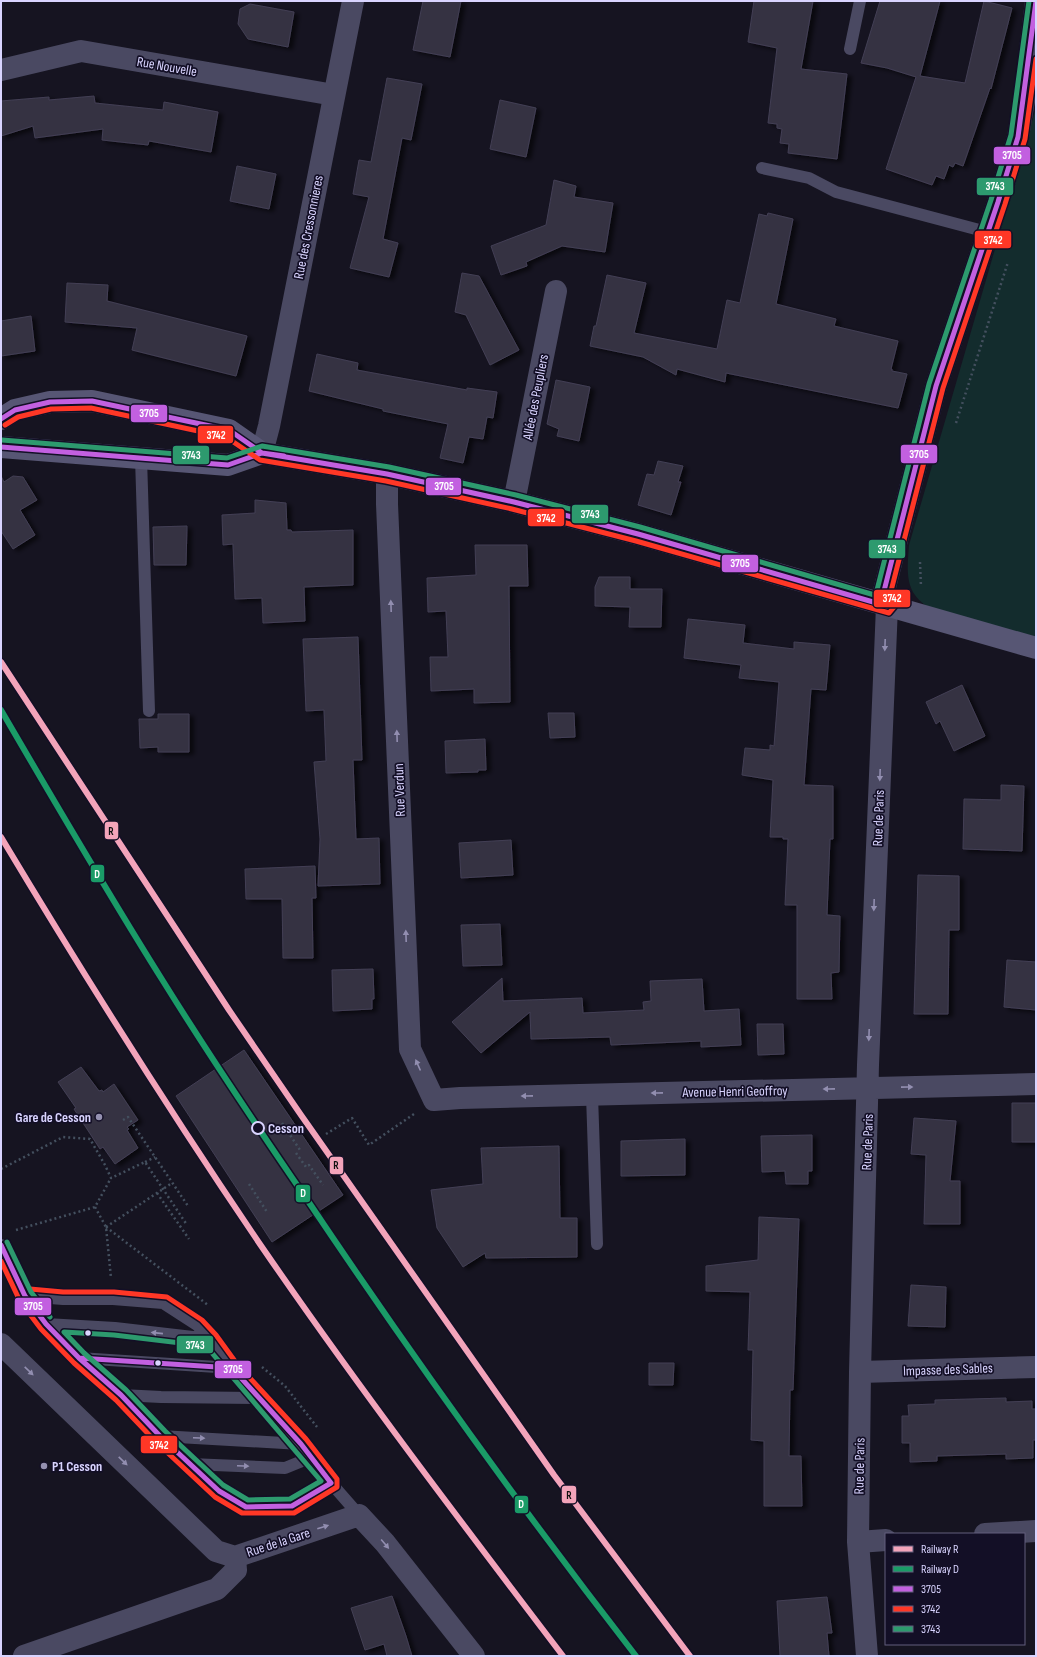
<svg xmlns="http://www.w3.org/2000/svg" width="1037" height="1657" font-family="'Sofia Sans Condensed',sans-serif">
<defs>
<filter id="shadow"><feDropShadow dx="4.5" dy="2.5" stdDeviation="2" flood-color="#0009"/></filter>
</defs>
<rect width="100%" height="100%" fill="#161421"/>
<path fill="#132c2d" d="M 1036,108 L 1036,637 L 930,608 C 904,593 907,572 909,545 Z"/>
<path fill="#343243" stroke="#433f54" filter="url(#shadow)" d="M 423,1 L 461,1 L 450,57 L 413,50 Z
M 754,1 L 813,1 L 801,69 L 847,74 L 837,159 L 788,153 L 789,144 L 780,143 L 782,129 L 777,128 L 777,124 L 768,123 L 777,48 L 748,42 Z
M 880,1 L 940,1 L 920,76 L 965,83 L 984,1 L 1012,8 L 991,89 L 990,88 L 963,166 L 955,163 L 953,167 L 949,165 L 944,179 L 936,176 L 932,185 L 886,169 L 916,77 L 887,68 L 861,63 Z
M 250,4 L 294,12 L 288,47 L 248,39 L 238,24 L 240,9 Z
M 387,78 L 422,84 L 411,140 L 402,138 L 383,239 L 398,243 L 389,277 L 350,268 L 369,197 L 353,194 L 359,160 L 371,162 Z
M 94,96 L 95,103 L 163,110 L 164,102 L 218,112 L 211,152 L 149,141 L 148,145 L 102,140 L 103,129 L 35,138 L 33,126 L 1,136 L 1,101 L 49,97 L 49,100 Z
M 500,100 L 536,108 L 526,157 L 490,149 Z
M 237,166 L 276,174 L 269,209 L 230,201 Z
M 554,180 L 576,186 L 574,197 L 613,203 L 605,252 L 562,246 L 526,262 L 527,266 L 501,275 L 491,246 L 546,225 Z
M 768,213 L 793,219 L 776,304 L 836,319 L 834,326 L 898,341 L 891,369 L 892,369 L 892,371 L 907,374 L 898,408 L 726,373 L 725,382 L 677,369 L 676,375 L 643,357 L 590,346 L 594,326 L 596,326 L 607,275 L 646,283 L 634,333 L 717,349 L 727,300 L 740,303 L 759,214 L 767,216 Z
M 462,273 L 479,276 L 519,350 L 490,365 L 466,315 L 455,312 Z
M 67,283 L 108,285 L 107,301 L 247,336 L 236,376 L 132,350 L 137,328 L 65,322 Z
M 31,316 L 35,351 L 1,356 L 1,321 Z
M 317,354 L 358,363 L 357,370 L 467,390 L 467,388 L 497,392 L 493,418 L 487,417 L 483,439 L 469,437 L 463,463 L 440,458 L 448,424 L 383,411 L 383,409 L 309,391 Z
M 556,380 L 590,387 L 579,441 L 557,436 L 559,429 L 547,424 Z
M 658,461 L 683,466 L 678,482 L 681,482 L 671,515 L 638,505 L 647,474 L 654,475 Z
M 1,476 L 4,482 L 13,476 L 23,477 L 37,500 L 20,510 L 35,535 L 13,549 L 1,531 Z
M 255,500 L 286,503 L 287,530 L 291,530 L 292,532 L 353,530 L 353,585 L 304,587 L 305,621 L 263,623 L 262,598 L 235,599 L 233,544 L 223,545 L 222,515 L 255,513 Z
M 187,526 L 186,565 L 154,565 L 153,527 Z
M 475,545 L 527,545 L 528,586 L 509,586 L 510,702 L 474,703 L 474,689 L 431,691 L 430,657 L 448,657 L 446,611 L 428,612 L 427,578 L 476,575 Z
M 599,577 L 630,577 L 630,589 L 662,589 L 661,627 L 629,627 L 630,607 L 595,606 L 595,587 Z
M 688,619 L 745,625 L 743,643 L 794,649 L 794,642 L 830,645 L 826,690 L 811,689 L 804,785 L 833,786 L 833,839 L 830,839 L 827,915 L 840,916 L 839,972 L 831,973 L 832,999 L 797,999 L 797,905 L 785,905 L 788,839 L 783,839 L 783,837 L 770,837 L 773,780 L 742,775 L 745,748 L 770,750 L 770,745 L 774,746 L 779,682 L 739,678 L 741,665 L 684,658 Z
M 358,637 L 362,760 L 353,760 L 356,839 L 379,838 L 380,884 L 318,886 L 320,839 L 314,762 L 326,761 L 324,710 L 306,711 L 303,639 Z
M 962,685 L 985,736 L 954,751 L 940,721 L 936,724 L 926,702 Z
M 548,713 L 574,713 L 575,737 L 550,738 Z
M 158,714 L 189,714 L 189,752 L 158,752 L 158,747 L 140,748 L 139,719 L 158,719 Z
M 485,739 L 486,770 L 478,770 L 478,772 L 446,773 L 445,741 Z
M 1001,785 L 1024,786 L 1022,851 L 963,849 L 964,799 L 1001,800 Z
M 511,840 L 513,875 L 461,878 L 459,843 Z
M 315,866 L 316,898 L 312,898 L 313,958 L 283,958 L 282,899 L 246,899 L 245,869 Z
M 918,875 L 959,876 L 959,930 L 949,930 L 948,1014 L 914,1014 Z
M 500,924 L 502,965 L 463,966 L 461,925 Z
M 1007,960 L 1036,962 L 1036,1010 L 1004,1007 Z
M 373,969 L 374,999 L 372,999 L 372,1009 L 333,1011 L 332,970 Z
M 502,978 L 503,1001 L 582,998 L 583,1013 L 644,1010 L 643,1002 L 651,1001 L 650,981 L 702,979 L 704,1011 L 739,1009 L 741,1045 L 701,1047 L 701,1041 L 611,1045 L 610,1037 L 531,1039 L 530,1012 L 481,1053 L 452,1022 Z
M 757,1024 L 783,1024 L 784,1054 L 758,1055 Z
M 244,1050 L 343,1195 L 272,1242 L 176,1096 Z
M 81,1067 L 99,1091 L 102,1090 L 103,1092 L 114,1084 L 138,1120 L 127,1127 L 129,1129 L 127,1130 L 138,1148 L 115,1164 L 103,1147 L 100,1149 L 74,1109 L 76,1108 L 58,1082 Z
M 1012,1103 L 1036,1103 L 1036,1142 L 1012,1142 Z
M 914,1118 L 956,1121 L 950,1181 L 960,1181 L 960,1224 L 924,1224 L 926,1155 L 911,1154 Z
M 812,1135 L 812,1171 L 808,1171 L 808,1184 L 786,1184 L 785,1171 L 762,1172 L 761,1136 Z
M 685,1139 L 685,1175 L 621,1176 L 621,1141 Z
M 559,1146 L 560,1218 L 577,1218 L 577,1257 L 486,1258 L 485,1253 L 463,1267 L 437,1228 L 431,1190 L 483,1184 L 481,1148 Z
M 759,1217 L 799,1219 L 793,1390 L 790,1390 L 789,1456 L 801,1456 L 802,1506 L 764,1506 L 764,1441 L 751,1440 L 753,1350 L 748,1350 L 750,1292 L 706,1291 L 706,1266 L 758,1260 Z
M 911,1285 L 946,1287 L 945,1327 L 908,1326 Z
M 649,1363 L 674,1363 L 673,1385 L 649,1385 Z
M 1006,1398 L 1006,1402 L 1032,1401 L 1032,1409 L 1036,1409 L 1036,1440 L 1033,1440 L 1033,1458 L 1006,1459 L 1006,1454 L 937,1456 L 937,1461 L 910,1462 L 910,1443 L 902,1443 L 902,1416 L 909,1416 L 908,1405 L 935,1404 L 935,1400 Z
M 392,1596 L 406,1636 L 412,1656 L 387,1656 L 384,1644 L 365,1650 L 351,1608 Z
M 827,1597 L 832,1633 L 827,1633 L 829,1656 L 780,1656 L 777,1601 Z"/>
<g fill="none" stroke-linecap="round" stroke-linejoin="round">
<path stroke="#44505f" stroke-width="2.5" stroke-dasharray="2 3" stroke-linecap="butt" d="M 956,423 L 1008,262
M 920,562 L 921,587
M 123,1120 L 128,1117 L 188,1206
M 282,1123 L 300,1150
M 326,1134 L 352,1118 L 369,1145 L 414,1114
M 296,1153 L 306,1167 L 309,1165 L 323,1185
M 145,1162 L 155,1157
M 1,1169 L 63,1137 L 90,1139 L 105,1165 L 111,1178 L 145,1162 L 187,1225
M 249,1184 L 267,1212
M 157,1193 L 189,1239
M 95,1207 L 106,1227 L 111,1278
M 106,1227 L 208,1305
M 106,1227 L 172,1183
M 16,1230 L 95,1207 L 111,1178
M 262,1367 L 285,1386 L 317,1427"/>
<path stroke="#4a4962" stroke-width="12" d="M 850,49 L 860,1
M 762,168 L 809,178 L 836,192 L 987,232
M 141,458 L 149,711
M 592,1095 L 597,1244
M 1,1245 L 25,1296 L 46,1324 L 79,1358 L 121,1395 L 160,1436 L 219,1491 L 246,1507 L 292,1506 L 331,1483
M 25,1296 L 63,1299 L 113,1299 L 163,1303 L 197,1325 L 210,1339 L 232,1368 L 301,1444 L 331,1483 L 359,1515
M 46,1324 L 115,1328 L 210,1339
M 79,1358 L 232,1368
M 121,1395 L 161,1397 L 259,1398
M 160,1436 L 301,1444
M 190,1464 L 285,1468 L 312,1457"/>
<path stroke="#4a4962" stroke-width="22" d="M 1,70 L 81,51 L 334,95
M 262,453 L 269,426 L 353,1
M 387,474 L 387,504 L 410,1049 L 434,1100 L 460,1098 L 1036,1084
M 514,502 L 556,291
M 1,1344 L 216,1551 L 235,1557 L 359,1515 L 385,1543 L 474,1656
M 860,1372 L 1036,1367
M 985,1534 L 1036,1531
M 858,1542 L 886,1540
M 24,1656 L 217,1589 L 236,1570 L 235,1557
M 867,1656 L 858,1542 L 860,1372 L 868,1065 L 887,606 L 884,591 L 936,386 L 998,202 L 1018,137 L 1024,100 L 1036,1"/>
<path stroke="#575674" stroke-width="22" d="M 1,419 L 15,410 L 50,402 L 92,401 L 229,430 L 262,453 L 387,474 L 514,502 L 638,534 L 1036,648
M 1,447 L 228,465 L 262,453"/>
<g stroke="#130f26" stroke-width="8">
<path id="bus-1" d="M 1,419 L 15,410 L 50,402 L 92,401 L 229,430 L 262,453 L 387,474 L 514,502 L 638,534 L 887,606
M 1,447 L 228,465 L 262,453 L 284,456
M 887,606 L 884,591 L 936,386 L 998,202 L 1018,137 L 1036,1
M 1,1245 L 25,1296 L 46,1324 L 79,1358
M 79,1358 L 232,1368 L 301,1444 L 331,1483 L 292,1506 L 246,1507 L 219,1491 L 160,1436 L 121,1395 Z"/>
</g>
<g stroke="#130f26" stroke-width="8">
<path id="bus-2" d="M 5,425 L 18,417 L 51,409 L 91,408 L 226,437 L 260,460 L 386,481 L 512,509 L 636,541 L 889,613 L 894,607 L 891,591 L 943,388 L 1005,204 L 1025,139 L 1036,59
M 1,1261 L 19,1299
M 19,1300 L 41,1329 L 74,1363 L 116,1400 L 155,1441 L 215,1497 L 242,1513 L 294,1513 L 337,1487 L 337,1479 L 306,1439 L 237,1364 L 216,1335 L 202,1320 L 167,1297 L 114,1292 L 63,1292 L 30,1289"/>
</g>
<g stroke="#130f26" stroke-width="8">
<path id="bus-3" d="M 2,440 L 227,458 L 262,446 L 389,467 L 516,495 L 640,527 L 878,596 L 877,590 L 929,384 L 991,200 L 1011,135 L 1029,1
M 7,1242 L 31,1292 L 50,1317
M 64,1332 L 114,1335 L 206,1346 L 321,1481 L 290,1499 L 248,1500 L 223,1485 L 165,1431 L 126,1390 L 84,1353 Z"/>
</g>
<use href="#bus-1" stroke="#c260e0" stroke-width="5"/>
<use href="#bus-2" stroke="#ff3726" stroke-width="5"/>
<use href="#bus-3" stroke="#2d9a6e" stroke-width="5"/>
<g stroke="#130f26" stroke-width="9">
<path id="rail-1" d="M 1,662 L 229,1010 L 301,1115 L 554,1475 L 690,1656
M 1,837 C 85,977 172,1115 264,1250 C 359,1388 461,1522 563,1656"/>
</g>
<g stroke="#130f26" stroke-width="9">
<path id="rail-2" d="M 1,710 C 54,801 107,892 163,981 C 209,1055 258,1128 308,1201 C 412,1356 521,1508 636,1656"/>
</g>
<use href="#rail-1" stroke="#f3a4ba" stroke-width="6"/>
<use href="#rail-2" stroke="#1a9b67" stroke-width="6"/>
</g>
<defs><path id="oneway-solid" d="M-6-.8H1V-3.2L6.5 0L1 3.2V.8H-6Z"/></defs>
<g fill="#928eb0">
<use href="#oneway-solid" transform="translate(391 606) rotate(-92)"/>
<use href="#oneway-solid" transform="translate(885 645) rotate(92)"/>
<use href="#oneway-solid" transform="translate(397 736) rotate(-92)"/>
<use href="#oneway-solid" transform="translate(880 775) rotate(92)"/>
<use href="#oneway-solid" transform="translate(874 905) rotate(92)"/>
<use href="#oneway-solid" transform="translate(406 936) rotate(-92)"/>
<use href="#oneway-solid" transform="translate(869 1035) rotate(92)"/>
<use href="#oneway-solid" transform="translate(418 1065) rotate(-114)"/>
<use href="#oneway-solid" transform="translate(907 1087) rotate(-1)"/>
<use href="#oneway-solid" transform="translate(829 1089) rotate(179)"/>
<use href="#oneway-solid" transform="translate(657 1093) rotate(179)"/>
<use href="#oneway-solid" transform="translate(527 1096) rotate(179)"/>
<use href="#oneway-solid" transform="translate(157 1333) rotate(-174)"/>
<use href="#oneway-solid" transform="translate(29 1371) rotate(44)"/>
<use href="#oneway-solid" transform="translate(199 1438) rotate(3)"/>
<use href="#oneway-solid" transform="translate(123 1461) rotate(44)"/>
<use href="#oneway-solid" transform="translate(243 1466) rotate(3)"/>
<use href="#oneway-solid" transform="translate(323 1527) rotate(-18)"/>
<use href="#oneway-solid" transform="translate(385 1544) rotate(50)"/>
</g>
<g fill="#9591b1" stroke="#130f26" stroke-width="1.5">
<circle cx="99" cy="1117" r="4"/>
<circle cx="44" cy="1466" r="4"/>
</g>
<circle fill="#130f26" stroke="#d9d4ff" stroke-width="2" cx="258" cy="1128" r="6"/>
<g fill="#d9d4ff" stroke="#130f26" stroke-width="1.5">
<circle cx="88" cy="1333" r="3.5"/>
<circle cx="158" cy="1363" r="3.5"/>
</g>
<g text-anchor="middle" stroke-width="3.5" stroke-linejoin="round" paint-order="stroke">
<g font-size="14" fill="#d9d4ff" stroke="#130f26">
<text transform="translate(167 66) rotate(10)" y="5">Rue Nouvelle</text>
<text transform="translate(308 227) rotate(-79)" y="5">Rue des Cressonnieres</text>
<text transform="translate(535 397) rotate(-79)" y="5">Allée des Peupliers</text>
<text transform="translate(399 790) rotate(-92)" y="5">Rue Verdun</text>
<text transform="translate(878 818) rotate(-88)" y="5">Rue de Paris</text>
<text transform="translate(735 1091) rotate(-1)" y="5">Avenue Henri Geoffroy</text>
<text transform="translate(867 1142) rotate(-88)" y="5">Rue de Paris</text>
<text transform="translate(948 1369) rotate(-2)" y="5">Impasse des Sables</text>
<text transform="translate(859 1466) rotate(-89)" y="5">Rue de Paris</text>
<text transform="translate(278 1542) rotate(-18)" y="5">Rue de la Gare</text>
</g>
<g font-size="14" font-weight="bold" fill="#d9d4ff" stroke="#130f26" text-anchor="end">
<text x="91" y="1122">Gare de Cesson</text>
<text x="52" y="1471" text-anchor="start">P1 Cesson</text>
</g>
<g font-size="14" font-weight="bold" fill="#d9d4ff" stroke="#130f26" text-anchor="start">
<text x="268" y="1133">Cesson</text>
</g>
</g>
<g stroke="#130f26" stroke-width="1.5">
<rect x="993" y="146" width="38" height="19" rx="4" fill="#c260e0"/>
<rect x="976" y="177" width="38" height="19" rx="4" fill="#2d9a6e"/>
<rect x="974" y="230" width="38" height="19" rx="4" fill="#ff3726"/>
<rect x="130" y="404" width="38" height="19" rx="4" fill="#c260e0"/>
<rect x="197" y="425" width="37" height="19" rx="4" fill="#ff3726"/>
<rect x="900" y="444" width="38" height="20" rx="4" fill="#c260e0"/>
<rect x="172" y="445" width="38" height="20" rx="4" fill="#2d9a6e"/>
<rect x="425" y="477" width="37" height="19" rx="4" fill="#c260e0"/>
<rect x="571" y="504" width="38" height="20" rx="4" fill="#2d9a6e"/>
<rect x="527" y="508" width="38" height="19" rx="4" fill="#ff3726"/>
<rect x="868" y="539" width="38" height="20" rx="4" fill="#2d9a6e"/>
<rect x="721" y="554" width="38" height="19" rx="4" fill="#c260e0"/>
<rect x="873" y="589" width="38" height="19" rx="4" fill="#ff3726"/>
<rect x="104" y="821" width="15" height="19" rx="4" fill="#f3a4ba"/>
<rect x="90" y="864" width="15" height="19" rx="4" fill="#1a9b67"/>
<rect x="329" y="1156" width="15" height="19" rx="4" fill="#f3a4ba"/>
<rect x="295" y="1184" width="16" height="19" rx="4" fill="#1a9b67"/>
<rect x="14" y="1297" width="38" height="19" rx="4" fill="#c260e0"/>
<rect x="176" y="1335" width="38" height="19" rx="4" fill="#2d9a6e"/>
<rect x="214" y="1360" width="38" height="19" rx="4" fill="#c260e0"/>
<rect x="140" y="1435" width="38" height="19" rx="4" fill="#ff3726"/>
<rect x="561" y="1485" width="16" height="19" rx="4" fill="#f3a4ba"/>
<rect x="514" y="1495" width="15" height="19" rx="4" fill="#1a9b67"/>
</g>
<g font-size="11" text-anchor="middle" font-weight="bold" fill="#fff">
<text x="1012" y="159">3705</text>
<text x="995" y="190">3743</text>
<text x="993" y="244">3742</text>
<text x="149" y="417">3705</text>
<text x="216" y="439">3742</text>
<text x="919" y="458">3705</text>
<text x="191" y="459">3743</text>
<text x="444" y="490">3705</text>
<text x="590" y="518">3743</text>
<text x="546" y="522">3742</text>
<text x="887" y="553">3743</text>
<text x="740" y="567">3705</text>
<text x="892" y="602">3742</text>
<text x="97" y="878">D</text>
<text x="303" y="1197">D</text>
<text x="33" y="1310">3705</text>
<text x="195" y="1349">3743</text>
<text x="233" y="1373">3705</text>
<text x="159" y="1449">3742</text>
<text x="521" y="1508">D</text>
</g>
<g font-size="11" text-anchor="middle" font-weight="bold" fill="#111">
<text x="111" y="835">R</text>
<text x="336" y="1169">R</text>
<text x="569" y="1499">R</text>
</g>
<rect width="1037" height="1657" fill="none" stroke="#d9d4ff" stroke-width="4"/>
<rect x="885" y="1533" width="140" height="112" fill="#130f26" stroke="#625e7d"/>
<rect x="893" y="1546" width="20" height="6" fill="#f3a4ba" stroke="#625e7d"/>
<text x="921" y="1553" font-size="12" fill="#d9d4ff">Railway R</text>
<rect x="893" y="1566" width="20" height="6" fill="#1a9b67" stroke="#625e7d"/>
<text x="921" y="1573" font-size="12" fill="#d9d4ff">Railway D</text>
<rect x="893" y="1586" width="20" height="6" fill="#c260e0" stroke="#625e7d"/>
<text x="921" y="1593" font-size="12" fill="#d9d4ff">3705</text>
<rect x="893" y="1606" width="20" height="6" fill="#ff3726" stroke="#625e7d"/>
<text x="921" y="1613" font-size="12" fill="#d9d4ff">3742</text>
<rect x="893" y="1626" width="20" height="6" fill="#2d9a6e" stroke="#625e7d"/>
<text x="921" y="1633" font-size="12" fill="#d9d4ff">3743</text>
</svg>
